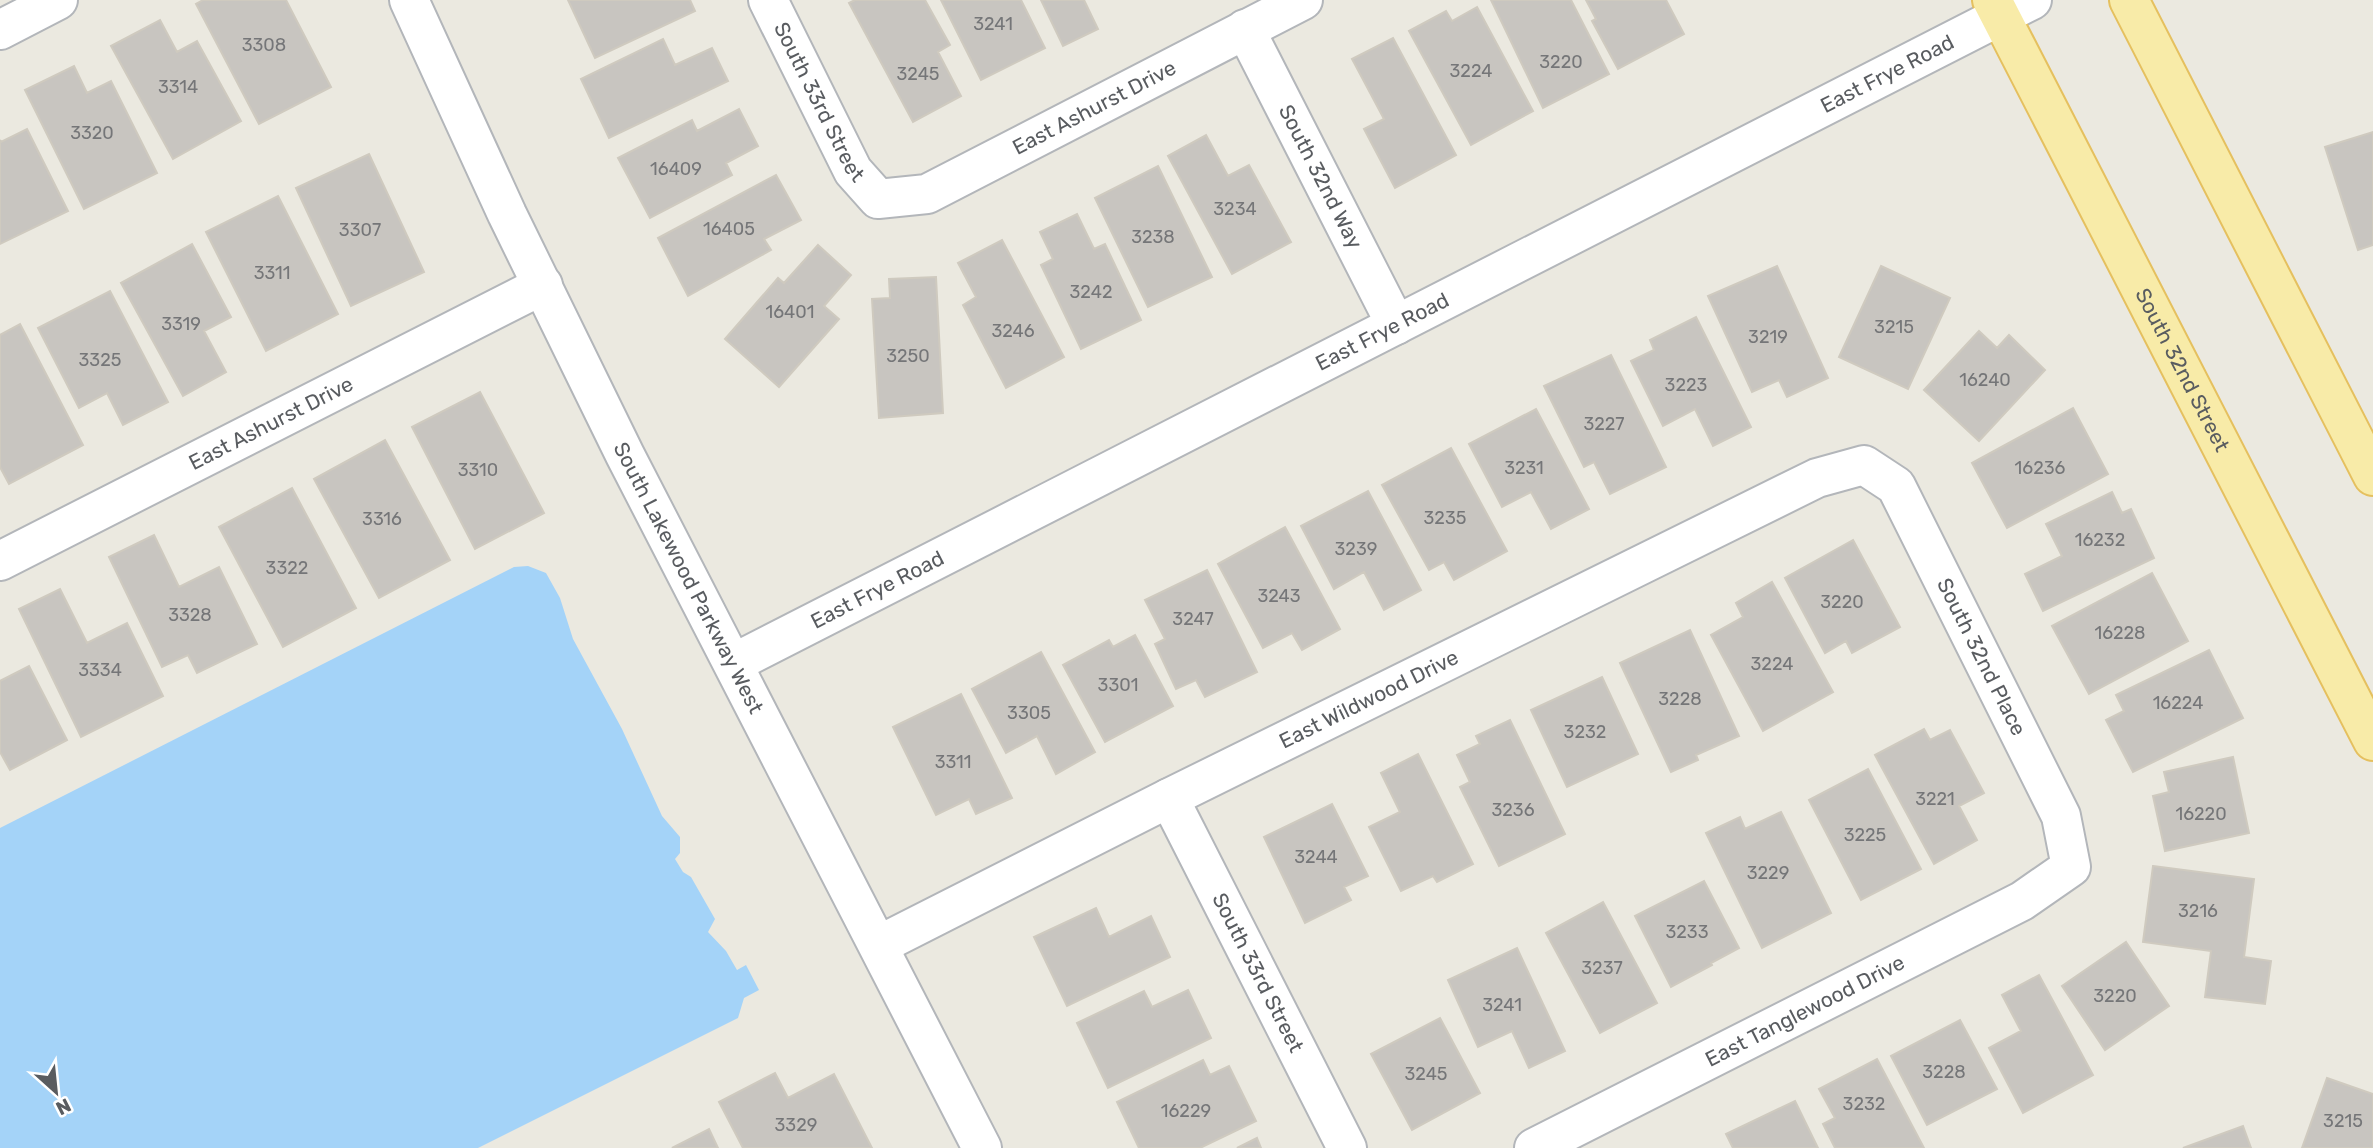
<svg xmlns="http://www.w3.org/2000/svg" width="2373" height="1148" font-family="Rubik,sans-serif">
<rect width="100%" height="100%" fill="#ebe9e0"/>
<path fill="#a4d3f8" d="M 528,566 L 546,573 L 560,598 L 573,639 L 622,729 L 662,816 L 680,837 L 680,853 L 675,859 L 683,872 L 691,877 L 715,919 L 708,932 L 726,951 L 737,970 L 746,965 L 759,990 L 744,998 L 738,1018 L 478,1148 L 0,1148 L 0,828 L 514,567 Z"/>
<path fill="#c8c5c0" stroke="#cfcabf" stroke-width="2" d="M 203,0 L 286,0 L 331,87 L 259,124 L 196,4 Z
M 568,0 L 690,0 L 695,11 L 595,58 Z
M 855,0 L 925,0 L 950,45 L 938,52 L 961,96 L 913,122 L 849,3 Z
M 941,0 L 1021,0 L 1045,48 L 981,80 Z
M 1041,0 L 1084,0 L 1098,29 L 1063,46 Z
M 1491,0 L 1571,0 L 1609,74 L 1543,108 Z
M 1586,0 L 1666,0 L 1684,34 L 1618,69 L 1592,21 L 1596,19 Z
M 1477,7 L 1533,111 L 1471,145 L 1409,31 L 1446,11 L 1452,21 Z
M 160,20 L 177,52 L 197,41 L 241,121 L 173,159 L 111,46 Z
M 1393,38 L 1456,155 L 1395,188 L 1364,129 L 1384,119 L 1352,59 Z
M 663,39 L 675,65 L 712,48 L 728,81 L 609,138 L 581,79 Z
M 74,66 L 87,93 L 111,81 L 157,173 L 84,209 L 25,90 Z
M 739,109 L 758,146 L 726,163 L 732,175 L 650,218 L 618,158 L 692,120 L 697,131 Z
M 27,129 L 68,211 L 0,244 L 0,140 L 1,142 Z
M 2373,132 L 2373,245 L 2358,250 L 2325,147 Z
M 1206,135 L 1228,176 L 1249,165 L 1291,242 L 1232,274 L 1168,156 Z
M 369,154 L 424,272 L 351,306 L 296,188 Z
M 1158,166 L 1212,277 L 1148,307 L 1095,198 Z
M 776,175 L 801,220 L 764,239 L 771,250 L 688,296 L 658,238 Z
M 278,196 L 338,314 L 266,351 L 206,232 Z
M 1077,214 L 1094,249 L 1105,244 L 1141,320 L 1081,349 L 1041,265 L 1053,259 L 1040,232 Z
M 1002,240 L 1064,357 L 1006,388 L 963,305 L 976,297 L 958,263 Z
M 192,244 L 231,317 L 204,331 L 226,372 L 183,396 L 121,283 Z
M 818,245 L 851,275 L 824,306 L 839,319 L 779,387 L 725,339 L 778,278 L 784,283 Z
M 1777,266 L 1828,378 L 1787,397 L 1779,380 L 1752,392 L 1708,296 Z
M 1881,266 L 1950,298 L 1908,389 L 1839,357 Z
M 936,277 L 943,413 L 879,418 L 872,299 L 890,298 L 889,279 Z
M 110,291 L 168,402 L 123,425 L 107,393 L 79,408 L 38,328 Z
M 1696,317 L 1751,427 L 1713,446 L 1695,409 L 1663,426 L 1631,361 L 1654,350 L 1650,340 Z
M 20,324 L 83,445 L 9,484 L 0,467 L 0,335 Z
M 1979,331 L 1997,348 L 2009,335 L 2045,370 L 1979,441 L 1924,390 Z
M 1611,355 L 1666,467 L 1610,494 L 1594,462 L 1584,467 L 1544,386 Z
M 480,392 L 544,513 L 475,549 L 412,427 Z
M 2073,408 L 2108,474 L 2007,528 L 1972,463 Z
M 1536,409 L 1589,509 L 1551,529 L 1531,492 L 1502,507 L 1469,444 Z
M 385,440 L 450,560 L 379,598 L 314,479 Z
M 1451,448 L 1507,551 L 1454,580 L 1444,562 L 1429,570 L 1382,485 Z
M 292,488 L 356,608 L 283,647 L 219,527 Z
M 1368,491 L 1421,590 L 1384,610 L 1364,572 L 1334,589 L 1301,526 Z
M 2112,492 L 2122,513 L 2131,509 L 2154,558 L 2043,611 L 2025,574 L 2062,556 L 2046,524 Z
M 1285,527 L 1340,629 L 1302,650 L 1292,633 L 1263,648 L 1218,564 Z
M 154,535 L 179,587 L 219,567 L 257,644 L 197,673 L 188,655 L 162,667 L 109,557 Z
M 1853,540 L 1900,627 L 1852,653 L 1846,641 L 1825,653 L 1785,578 Z
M 1207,570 L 1257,672 L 1205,697 L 1196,680 L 1176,689 L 1155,644 L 1165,639 L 1145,600 Z
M 2152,573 L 2188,641 L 2089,694 L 2052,626 Z
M 1772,582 L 1833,692 L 1763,731 L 1711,635 L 1743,617 L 1736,603 Z
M 60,589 L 87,643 L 127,623 L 163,696 L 81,737 L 19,609 Z
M 1690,630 L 1739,736 L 1696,755 L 1698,760 L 1671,772 L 1620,663 Z
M 1135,635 L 1173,706 L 1105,742 L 1063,665 L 1109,640 L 1113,647 Z
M 2209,650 L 2243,718 L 2133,772 L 2106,720 L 2124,711 L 2116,695 Z
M 1041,652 L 1095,752 L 1056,774 L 1037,736 L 1006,753 L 972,689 Z
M 29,666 L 67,740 L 10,770 L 0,752 L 0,681 Z
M 1602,677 L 1638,754 L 1567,787 L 1531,710 Z
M 961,694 L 1012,798 L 976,814 L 969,799 L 936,815 L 893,727 Z
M 1510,720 L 1565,834 L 1499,866 L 1460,787 L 1470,782 L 1457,755 L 1480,744 L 1476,736 Z
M 1924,729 L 1930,740 L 1950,730 L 1984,793 L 1959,806 L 1977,840 L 1934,864 L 1875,755 Z
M 1418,754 L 1473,864 L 1437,882 L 1433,876 L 1401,891 L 1369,827 L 1400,812 L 1381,773 Z
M 2233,757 L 2249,833 L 2165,851 L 2153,796 L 2169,792 L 2164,772 Z
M 1868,769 L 1921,869 L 1861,900 L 1809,800 Z
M 1332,804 L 1368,876 L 1344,887 L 1351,900 L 1305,923 L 1264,837 Z
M 1781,812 L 1831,913 L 1762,948 L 1706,833 L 1740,817 L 1745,829 Z
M 2153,866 L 2254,879 L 2244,957 L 2271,961 L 2265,1004 L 2205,997 L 2211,951 L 2143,942 Z
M 1704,881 L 1739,948 L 1711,963 L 1712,965 L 1671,987 L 1635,916 Z
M 1603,902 L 1657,1003 L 1600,1033 L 1546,933 Z
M 1096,908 L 1109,937 L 1151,916 L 1170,957 L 1067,1006 L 1034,937 Z
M 2126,942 L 2169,1006 L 2105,1050 L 2062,986 Z
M 1517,948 L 1565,1051 L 1529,1068 L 1512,1031 L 1478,1047 L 1448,980 Z
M 2039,975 L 2093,1075 L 2023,1113 L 1989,1048 L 2021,1031 L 2002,995 Z
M 1188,990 L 1211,1038 L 1108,1088 L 1077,1023 L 1144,991 L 1152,1007 Z
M 1440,1018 L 1480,1093 L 1412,1130 L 1371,1054 Z
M 1960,1020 L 1997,1089 L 1927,1125 L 1891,1056 Z
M 1877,1059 L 1924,1148 L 1835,1148 L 1823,1124 L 1835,1118 L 1819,1089 Z
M 1203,1060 L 1210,1075 L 1229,1066 L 1256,1121 L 1200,1148 L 1139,1148 L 1117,1102 Z
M 775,1073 L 788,1098 L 834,1074 L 872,1148 L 743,1148 L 719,1102 Z
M 2327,1078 L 2373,1094 L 2373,1148 L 2302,1148 Z
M 1795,1101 L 1818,1148 L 1733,1148 L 1726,1134 Z
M 2243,1126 L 2251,1148 L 2183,1148 Z
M 709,1129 L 718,1148 L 672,1148 Z
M 1257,1138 L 1261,1148 L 1237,1148 Z"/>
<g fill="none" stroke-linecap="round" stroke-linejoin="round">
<g stroke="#b3b6ba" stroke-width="42">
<g id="minor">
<path id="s1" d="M 409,0 L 507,214 L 625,455 L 982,1148"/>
<path id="s2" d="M 768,0 L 853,171 L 878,199 L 927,194 L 1303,0"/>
<path id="s3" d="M 1245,29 L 1396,325"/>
<path d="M 0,30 L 58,0"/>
<path id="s4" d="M 0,561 L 543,285"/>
<path id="s5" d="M 734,663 L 2032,0"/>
<path id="s6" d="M 1169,798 L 1347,1148"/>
<path id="s7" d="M 879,945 L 1169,798 L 1817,478 L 1864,465 L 1896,486 L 2061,816 L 2071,867 L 2022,901 L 1534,1148"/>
</g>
</g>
<g stroke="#e5c05f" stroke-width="42">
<g id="major">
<path id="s8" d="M 1992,0 L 2373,741"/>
<path d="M 2129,0 L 2373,476"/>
</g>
</g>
<use href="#minor" stroke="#fff" stroke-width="38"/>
<use href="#major" stroke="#f8eba8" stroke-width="38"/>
</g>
<g text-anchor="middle" stroke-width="7" stroke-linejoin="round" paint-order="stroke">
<g font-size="18" fill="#757678">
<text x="993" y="30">3241</text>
<text x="264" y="51">3308</text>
<text x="1561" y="68">3220</text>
<text x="1471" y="77">3224</text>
<text x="918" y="80">3245</text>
<text x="178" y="93">3314</text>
<text x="92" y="139">3320</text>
<text x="676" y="175">16409</text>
<text x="1235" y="215">3234</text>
<text x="729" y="235">16405</text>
<text x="360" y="236">3307</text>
<text x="1153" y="243">3238</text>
<text x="272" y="279">3311</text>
<text x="1091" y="298">3242</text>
<text x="790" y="318">16401</text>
<text x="181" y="330">3319</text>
<text x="1894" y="333">3215</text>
<text x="1013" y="337">3246</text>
<text x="1768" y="343">3219</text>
<text x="908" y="362">3250</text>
<text x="100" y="366">3325</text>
<text x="1985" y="386">16240</text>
<text x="1686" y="391">3223</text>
<text x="1604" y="430">3227</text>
<text x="1524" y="474">3231</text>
<text x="2040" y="474">16236</text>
<text x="478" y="476">3310</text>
<text x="1445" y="524">3235</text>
<text x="382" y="525">3316</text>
<text x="2100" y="546">16232</text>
<text x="1356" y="555">3239</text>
<text x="287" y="574">3322</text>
<text x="1279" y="602">3243</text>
<text x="1842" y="608">3220</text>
<text x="190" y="621">3328</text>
<text x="1193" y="625">3247</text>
<text x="2120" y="639">16228</text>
<text x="1772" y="670">3224</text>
<text x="100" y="676">3334</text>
<text x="1118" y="691">3301</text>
<text x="1680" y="705">3228</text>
<text x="2178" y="709">16224</text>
<text x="1029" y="719">3305</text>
<text x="1585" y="738">3232</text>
<text x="953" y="768">3311</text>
<text x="1935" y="805">3221</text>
<text x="1513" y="816">3236</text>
<text x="2201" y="820">16220</text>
<text x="1865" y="841">3225</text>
<text x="1316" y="863">3244</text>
<text x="1768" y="879">3229</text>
<text x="2198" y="917">3216</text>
<text x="1687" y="938">3233</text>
<text x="1602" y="974">3237</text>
<text x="2115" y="1002">3220</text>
<text x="1502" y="1011">3241</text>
<text x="1944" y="1078">3228</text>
<text x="1426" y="1080">3245</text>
<text x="1864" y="1110">3232</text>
<text x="1186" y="1117">16229</text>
<text x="2343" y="1127">3215</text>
<text x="796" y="1131">3329</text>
</g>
<g font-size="21" fill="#595c60" stroke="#fff">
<text dy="7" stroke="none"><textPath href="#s5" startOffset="1295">East Frye Road</textPath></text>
<text dy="7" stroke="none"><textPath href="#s2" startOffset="114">South 33rd Street</textPath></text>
<text dy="7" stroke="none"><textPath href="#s2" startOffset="466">East Ashurst Drive</textPath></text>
<text dy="7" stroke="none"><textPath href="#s3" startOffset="166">South 32nd Way</textPath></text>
<text dy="7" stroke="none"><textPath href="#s5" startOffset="728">East Frye Road</textPath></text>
<text dy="7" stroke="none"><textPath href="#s8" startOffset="416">South 32nd Street</textPath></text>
<text dy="7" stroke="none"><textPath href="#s4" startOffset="304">East Ashurst Drive</textPath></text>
<text dy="7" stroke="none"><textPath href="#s1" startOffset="642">South Lakewood Parkway West</textPath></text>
<text dy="7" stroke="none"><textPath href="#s5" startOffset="161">East Frye Road</textPath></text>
<text dy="7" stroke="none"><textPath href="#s7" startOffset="1326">South 32nd Place</textPath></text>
<text dy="7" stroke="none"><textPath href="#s7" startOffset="548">East Wildwood Drive</textPath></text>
<text dy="7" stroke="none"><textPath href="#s6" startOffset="196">South 33rd Street</textPath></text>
<text transform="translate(1805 1011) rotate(-27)" y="7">East Tanglewood Drive</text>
</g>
</g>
<g transform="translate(56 1092) rotate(153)" stroke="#ffffff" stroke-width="5" paint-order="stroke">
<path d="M0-5L12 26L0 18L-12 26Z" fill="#595c60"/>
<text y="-10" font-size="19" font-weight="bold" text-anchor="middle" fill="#595c60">N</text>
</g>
</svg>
